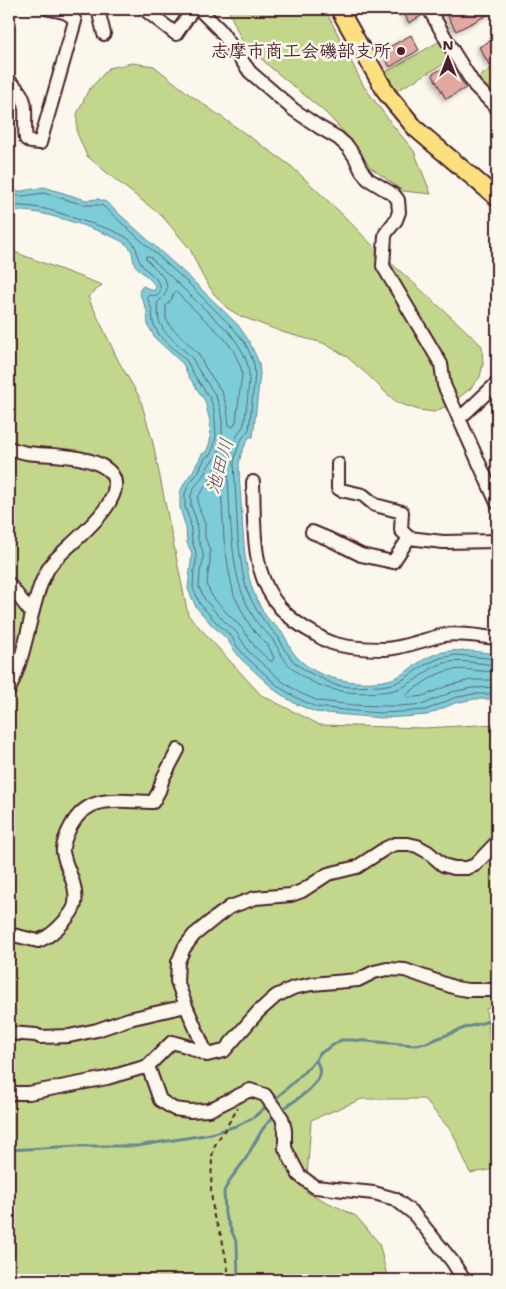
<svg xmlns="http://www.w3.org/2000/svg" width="506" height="1289" font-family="'Shantell Sans','Klee One',sans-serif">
<defs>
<filter id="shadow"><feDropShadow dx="-2.5" dy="2.5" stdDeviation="2.5" flood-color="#0004"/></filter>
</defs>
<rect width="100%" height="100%" fill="#fbf7ec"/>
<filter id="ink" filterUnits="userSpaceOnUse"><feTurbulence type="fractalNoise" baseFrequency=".02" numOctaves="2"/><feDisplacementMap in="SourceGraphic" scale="10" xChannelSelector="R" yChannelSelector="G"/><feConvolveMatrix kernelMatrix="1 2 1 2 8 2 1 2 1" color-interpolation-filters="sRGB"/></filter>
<g filter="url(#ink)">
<path fill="#c3d78c" stroke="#867b5c" d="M 228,9 L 325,9 L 363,85 L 391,123 L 414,151 L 431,194 L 403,191 L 370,167 L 353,142 L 325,112 L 270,67 L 241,39 Z
M 440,41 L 451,60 L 396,91 L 386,72 Z
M 132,63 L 154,66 L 189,94 L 291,166 L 343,215 L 380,253 L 460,325 L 482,346 L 483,364 L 480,377 L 470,389 L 449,405 L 434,412 L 419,410 L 398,403 L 386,393 L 370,377 L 346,356 L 323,343 L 285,333 L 240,316 L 227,308 L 214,294 L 202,275 L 190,249 L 162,216 L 117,181 L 87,156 L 77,133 L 77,114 L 88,91 L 109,68 Z
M 497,64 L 497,103 L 476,79 Z
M 9,250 L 102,285 L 88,297 L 119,362 L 140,398 L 153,443 L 188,615 L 261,695 L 320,725 L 424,728 L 497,724 L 497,1004 L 486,1009 L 491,1049 L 496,1169 L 470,1173 L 453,1133 L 424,1099 L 362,1099 L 311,1120 L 306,1192 L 356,1216 L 379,1243 L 388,1280 L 9,1280 Z"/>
<path fill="#7dcdd8" stroke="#698793" d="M 44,187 L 86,200 L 98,199 L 106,202 L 190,278 L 238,325 L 249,341 L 255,354 L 259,363 L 260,374 L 253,437 L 249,437 L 241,454 L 239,464 C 239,482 241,499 242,517 C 244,547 245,579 260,606 C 262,610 265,615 268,619 C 273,624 280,629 284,635 C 289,644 290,650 298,658 C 318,680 355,685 383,681 C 402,678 405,671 420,662 C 445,645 469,651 497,654 L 497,699 L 474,699 L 455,703 L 427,715 L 401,717 L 380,718 L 315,712 L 294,703 L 276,691 L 241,659 L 232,647 L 228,640 L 211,624 L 196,607 L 188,589 L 192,553 L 187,543 L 186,528 L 180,508 L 180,492 L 185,482 L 193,471 L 202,454 L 206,452 L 209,445 L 211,437 L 210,422 L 205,401 L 189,377 L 183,364 L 155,338 L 148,325 L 147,311 L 139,292 L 141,288 L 143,286 L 154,291 L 156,287 C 151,278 141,273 135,265 C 132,259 134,253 129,247 C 119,235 56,216 39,213 C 29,211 19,211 9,210 L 9,191 L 22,191 Z"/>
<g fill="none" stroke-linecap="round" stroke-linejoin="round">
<path stroke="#5e6570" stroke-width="1" d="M 9,196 L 23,196 L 44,193 L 85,205 L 98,205 L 103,206 L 187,282 L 234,329 L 245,343 L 251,356 L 254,364 L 255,374 L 249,430 C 240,438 236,452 234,463 L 238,539 L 242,570 L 247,591 L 256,609 L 264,621 L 279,638 L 284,649 L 294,662 L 306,671 L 335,685 L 350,687 L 380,686 L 393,684 L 404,679 L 423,666 L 440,658 L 456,655 L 497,659
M 9,205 C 19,206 30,206 40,208 C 53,210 65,215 77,219 C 92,224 119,230 131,241 C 139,249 136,255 140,262 C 144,270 154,274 158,282 C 164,291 159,297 149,295 L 147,297 L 152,310 L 153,323 L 159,335 L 187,361 L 194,375 L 210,398 L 214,410 L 215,421 L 216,436 L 214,447 L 210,455 L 205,458 L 198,473 L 189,484 L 185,493 L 185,507 L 190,521 L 192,541 L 196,553 L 196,563 L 194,570 L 193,588 L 200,604 L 215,621 L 232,637 L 236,645 L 245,656 L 279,687 L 297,698 L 316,707 L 354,711 L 380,713 L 400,712 L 426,710 L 454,698 L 473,694 L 497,694
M 176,292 L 224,338 L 233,350 L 238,361 L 241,368 L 242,374 L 236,422 L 233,427 L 229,425 L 227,408 L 222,392 L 205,367 L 198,353 L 170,326 L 166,319 L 166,306 L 171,300 L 174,293 Z
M 216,467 L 219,467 L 220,469 L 224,540 L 229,572 L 234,595 L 245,617 L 253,630 L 268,645 L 274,658 L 272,661 L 270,661 L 255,647 L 242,628 L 225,611 L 212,596 L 207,586 L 208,573 L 210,563 L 210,551 L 205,537 L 205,524 L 198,505 L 198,497 L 210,480 Z
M 497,665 C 479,664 459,658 441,664 C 428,669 420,678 408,684 C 400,689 389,692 379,692 C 348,695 315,690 291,667 C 283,660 280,651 274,642 C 271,635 263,631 259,625 C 256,621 253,617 251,612 C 234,583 233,549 230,516 C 229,499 228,481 228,463 C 230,453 233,443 238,434 C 240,430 243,428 244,424 C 246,413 251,377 248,367 C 246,355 237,342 230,333 L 149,256 L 146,256 L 146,259 C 159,273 179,285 157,303 L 159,321 L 164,331 L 192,358 L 199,371 L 216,396 L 220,408 L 222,421 L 222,436 L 220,449 L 215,458 L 210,463 L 203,476 L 194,488 L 191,495 L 191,506 L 196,519 L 198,539 L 203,552 L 203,563 L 200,571 L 199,587 L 205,600 L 219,616 L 237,633 L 249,652 L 283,682 L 300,693 L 318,701 L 354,705 L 380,706 L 400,706 L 424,704 L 452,692 L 472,688 L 497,687
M 497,672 C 463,671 452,662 422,684 C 416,688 409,691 406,696 L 408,698 L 423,696 L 450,685 L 471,680 L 497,680"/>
<path stroke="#698793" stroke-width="3" d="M 274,1100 L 296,1080 L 316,1060 L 319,1054 L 341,1040 L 353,1040 L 414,1045 L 426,1043 L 467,1027 L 497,1019
M 280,1111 C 292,1102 324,1085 319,1068 C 319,1065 317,1063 316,1060
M 9,1150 L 76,1146 L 137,1146 L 186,1138 L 211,1134 L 239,1125 L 254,1117 L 269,1104
M 238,1280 L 237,1244 L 225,1215 L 224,1191 L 232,1177 L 245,1160 L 262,1130 L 275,1114"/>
</g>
<path fill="#e2a8a1" stroke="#4a1f2b" filter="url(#shadow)" d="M 402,9 L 421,9 L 423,15 L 409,23 Z
M 444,9 L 497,9 L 497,10 L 456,31 Z
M 411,35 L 419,50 L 390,67 L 382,51 Z
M 497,37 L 497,62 L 490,66 L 479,47 Z
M 451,64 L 466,88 L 446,99 L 432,74 Z"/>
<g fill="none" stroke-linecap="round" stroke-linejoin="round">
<g stroke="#4a1f2b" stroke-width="16">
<path id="minor" d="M 98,9 L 104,34
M 144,9 L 176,34 L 193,9
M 199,9 L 220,30 L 250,72 L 294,110 L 319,127 L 338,138 L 348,147 L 355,157 L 361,170 L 368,179 L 391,193 L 395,196 L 398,200 L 399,212 L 396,220 L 386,233 L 385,236 L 383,266 L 441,364 L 444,385 L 497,503
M 429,9 L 454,53 L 475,86 L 497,108
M 10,82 C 33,101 22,114 26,139 L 31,142 L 40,143 L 75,21 C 69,11 60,11 49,9
M 459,419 L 497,383
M 9,448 C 15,450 21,452 27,453 C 50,456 90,454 108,470 C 137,496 68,544 53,562 C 41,577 37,596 32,614 C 26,640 20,666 9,690
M 338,464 L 338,488 L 341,490 L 363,495 L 375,505 L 402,512 L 401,530 L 409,538 L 443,542 L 497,541
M 253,482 C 254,510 253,543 260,569 C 269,601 287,619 315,634 C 320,637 326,641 332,643 C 348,648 368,649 385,649 C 405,648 424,639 444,635 C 461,632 480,637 497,638
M 312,532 L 329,539 L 361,555 L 393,562 L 409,538
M 9,584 L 32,614
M 9,934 L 38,941 C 42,939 45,938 48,936 C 57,930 73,914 75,904 C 78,884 66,870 63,852 C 62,845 67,833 71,826 C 89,792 121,802 153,802 L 159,791 L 163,778 L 178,750
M 9,1033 L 36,1035 L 40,1037 L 69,1036 L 97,1030 L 129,1019 L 186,1006
M 207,1055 L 186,1006 L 177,981 L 178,962 L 184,948 L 194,935 L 215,918 L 230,907 L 255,898 L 291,895 L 302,891 L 328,874 L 357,867 L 386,848 L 395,844 L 408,844 L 417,846 L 428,852 L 443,865 L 454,868 L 467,868 L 475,865 L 497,842
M 148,1066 L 160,1100 L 174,1109 L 190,1111 L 209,1110 L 250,1090 L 265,1095 L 282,1118 L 285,1130 L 285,1148 L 299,1175 L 315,1187 L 374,1193 L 395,1199 L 413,1213 L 452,1261 L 464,1280
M 9,1095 L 12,1093 L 29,1093 L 107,1078 L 148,1066 L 172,1042 L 186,1046 L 207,1055 L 224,1051 L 258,1012 L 276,996 L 293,988 L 312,984 L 358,980 L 374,972 L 387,969 L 405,970 L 456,988 L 467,990 L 497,990"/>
</g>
<g stroke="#4a1f2b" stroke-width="20">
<path id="major" d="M 339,9 L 387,94 L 416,129 L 497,198"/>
</g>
<path stroke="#4a1f2b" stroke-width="2" stroke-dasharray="5 4" stroke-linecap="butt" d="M 228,1280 L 228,1270 L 222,1238 L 214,1217 L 211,1192 L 212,1156 L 215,1145 L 238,1108"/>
<use href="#minor" stroke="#fbf7ec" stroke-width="12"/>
<use href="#major" stroke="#fce080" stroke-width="16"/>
</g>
</g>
<circle fill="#4a1f2b" stroke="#fbf7ec" stroke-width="2" cx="401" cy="51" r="5"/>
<g text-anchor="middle" stroke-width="5" stroke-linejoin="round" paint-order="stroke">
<g font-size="18" font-weight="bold" fill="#4a1f2b" stroke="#fbf7ec" text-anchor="end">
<text x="391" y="57">志摩市商工会磯部支所</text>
</g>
<g font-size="19" font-style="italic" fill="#59535f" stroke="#fbf7ec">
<text transform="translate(219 466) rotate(-74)" y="7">池田川</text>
</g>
</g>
<rect width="506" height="1289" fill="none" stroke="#fbf7ec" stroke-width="30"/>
<rect x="15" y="15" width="476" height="1259" fill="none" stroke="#4a1f2b" stroke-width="2" filter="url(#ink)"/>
<g transform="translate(448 58)" stroke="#fbf7ec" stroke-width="4" paint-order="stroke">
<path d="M0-4L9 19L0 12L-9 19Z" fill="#4a1f2b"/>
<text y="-8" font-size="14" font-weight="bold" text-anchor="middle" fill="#4a1f2b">N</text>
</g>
</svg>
